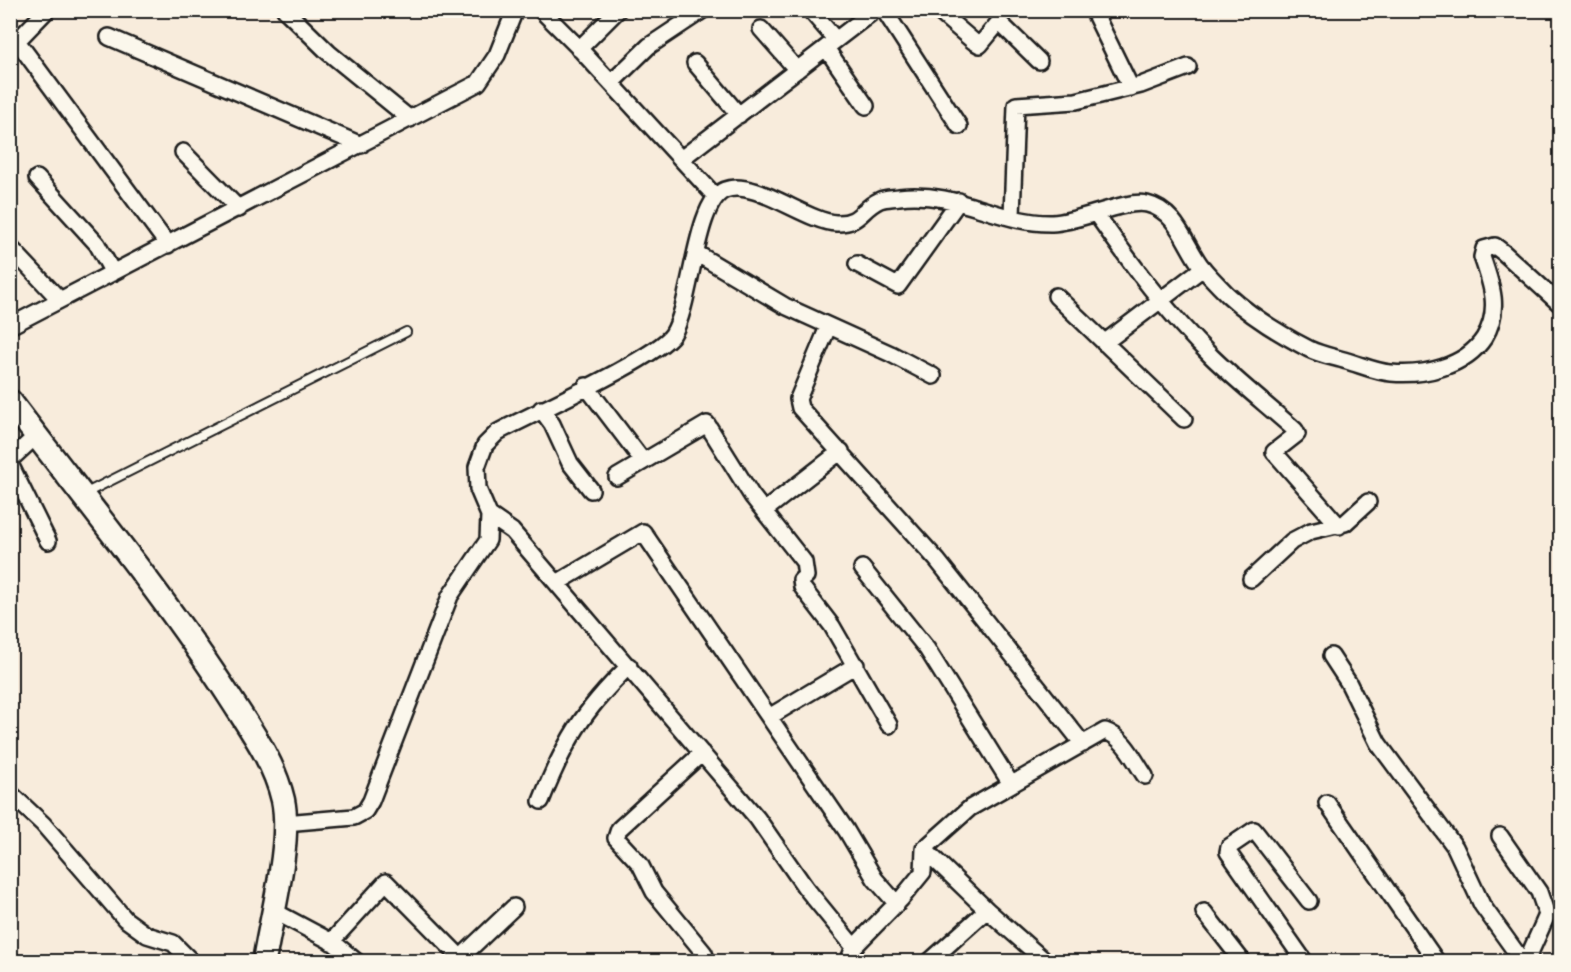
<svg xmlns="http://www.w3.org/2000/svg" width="1571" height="972" font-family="Delius,sans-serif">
<rect width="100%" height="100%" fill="#f8ecdc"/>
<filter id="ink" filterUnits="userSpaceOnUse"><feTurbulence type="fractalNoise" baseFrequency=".0167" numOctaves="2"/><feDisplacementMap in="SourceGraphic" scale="12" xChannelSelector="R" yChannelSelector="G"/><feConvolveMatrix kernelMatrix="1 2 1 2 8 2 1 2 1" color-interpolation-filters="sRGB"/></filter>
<g filter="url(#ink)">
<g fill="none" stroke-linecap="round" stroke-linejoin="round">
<g stroke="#1c1c1c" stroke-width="12">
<path id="lane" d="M 86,493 L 406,332"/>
</g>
<g stroke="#1c1c1c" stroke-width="20">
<path id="street" d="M 47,10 L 17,41 L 168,245
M 285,10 L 329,53 L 410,119
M 541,10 L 577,46 L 716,197
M 810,10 L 836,40
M 884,10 L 959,126
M 937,10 L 973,41 L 980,45 L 999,22 L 1039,61
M 1093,10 L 1131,88
M 761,29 L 797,70
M 109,37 L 361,145
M 826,48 L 866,106
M 579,49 L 618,10
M 695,63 L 739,115
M 611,83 L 649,46 L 703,10
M 183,152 L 239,209
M 681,159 L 875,10
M 37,178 L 97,244 L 113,273
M 1097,215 C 1132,265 1168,314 1212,357 C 1239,383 1268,406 1295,430 L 1297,434 L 1274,452 L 1339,526
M 1012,216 L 1016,105 L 1076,101 L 1141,85 L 1188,67
M 10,247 L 60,300
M 696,253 L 785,306 L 891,354 L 933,376
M 857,264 L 898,286 L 959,201
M 1056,296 L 1184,419
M 10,326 L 478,83 L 497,55 L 515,10
M 828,327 L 798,399 L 800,408 L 937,560 L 1083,744
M 1104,343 L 1203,268
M 586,386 L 643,461
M 541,409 L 552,424 L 570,463 L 591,490
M 10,460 L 36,436
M 10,464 L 48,541
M 617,477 L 707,424 L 752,496 L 804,562 L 806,576 L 801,580 L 802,587 L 832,626 L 889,725
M 764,511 L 841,451
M 489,515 L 512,531 L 757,818 L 805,887 L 854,947
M 862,568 L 927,649 L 1011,784
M 1251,579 L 1292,541 L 1311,531 L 1345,523 L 1368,502
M 557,583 L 643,532 L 846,830 L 875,879 L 897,904
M 1331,656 L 1348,682 L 1378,743 L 1455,847 L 1482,905 L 1523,962
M 769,717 L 856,665
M 702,753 L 619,829 L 616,838 L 640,864 L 654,892 L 704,953 L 707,962
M 10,793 L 43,824 L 125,919 L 147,935 L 173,943 L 192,962
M 541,801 C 565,741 582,712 629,666
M 1327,803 L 1437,962
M 285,823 L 354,817 L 365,811 L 371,801 L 450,596 L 488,540 L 489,515 L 478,489 L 477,467 L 485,445 L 498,432 C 530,415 658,357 673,334 C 692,303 695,202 725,190 C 754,178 807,222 836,223 C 861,224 860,209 880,200 C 885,198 893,198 899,197 C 957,190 999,224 1052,223 C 1081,222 1124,199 1147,204 C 1177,211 1185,245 1201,266 C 1209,276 1219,286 1228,295 C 1251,316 1282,335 1309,349 C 1321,355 1334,357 1347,361 C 1361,365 1376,372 1391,373 C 1423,376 1465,367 1484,338 C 1501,311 1492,285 1482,257 L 1484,249 L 1495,246 L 1504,253 L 1560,304
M 1500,836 L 1539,892 L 1547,915 L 1526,962
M 924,849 L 987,910 L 1046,962
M 272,910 L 334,943 L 357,962
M 1204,912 L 1243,962
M 331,942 L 386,882 L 460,957
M 456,962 L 514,907
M 848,962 L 854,947 L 901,899 L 923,872 L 924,849 L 970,808 L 1105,731 C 1124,737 1134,760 1145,776
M 929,962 L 987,910
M 1305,962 L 1228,852 L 1229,847 L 1254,830 L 1309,901"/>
</g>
<g stroke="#1c1c1c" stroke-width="27">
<path id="secondary" d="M 10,401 C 84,499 163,594 229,696 C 250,729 274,761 283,800 C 292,843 271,917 264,962"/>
</g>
<use href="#lane" stroke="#fbf7ec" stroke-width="8"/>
<use href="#street" stroke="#fbf7ec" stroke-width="15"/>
<use href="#secondary" stroke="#fbf7ec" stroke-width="22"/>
</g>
</g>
<rect width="1571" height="972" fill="none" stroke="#fbf7ec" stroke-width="36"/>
<rect x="18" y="18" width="1535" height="936" fill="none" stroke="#1c1c1c" stroke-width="2" filter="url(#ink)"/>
</svg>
